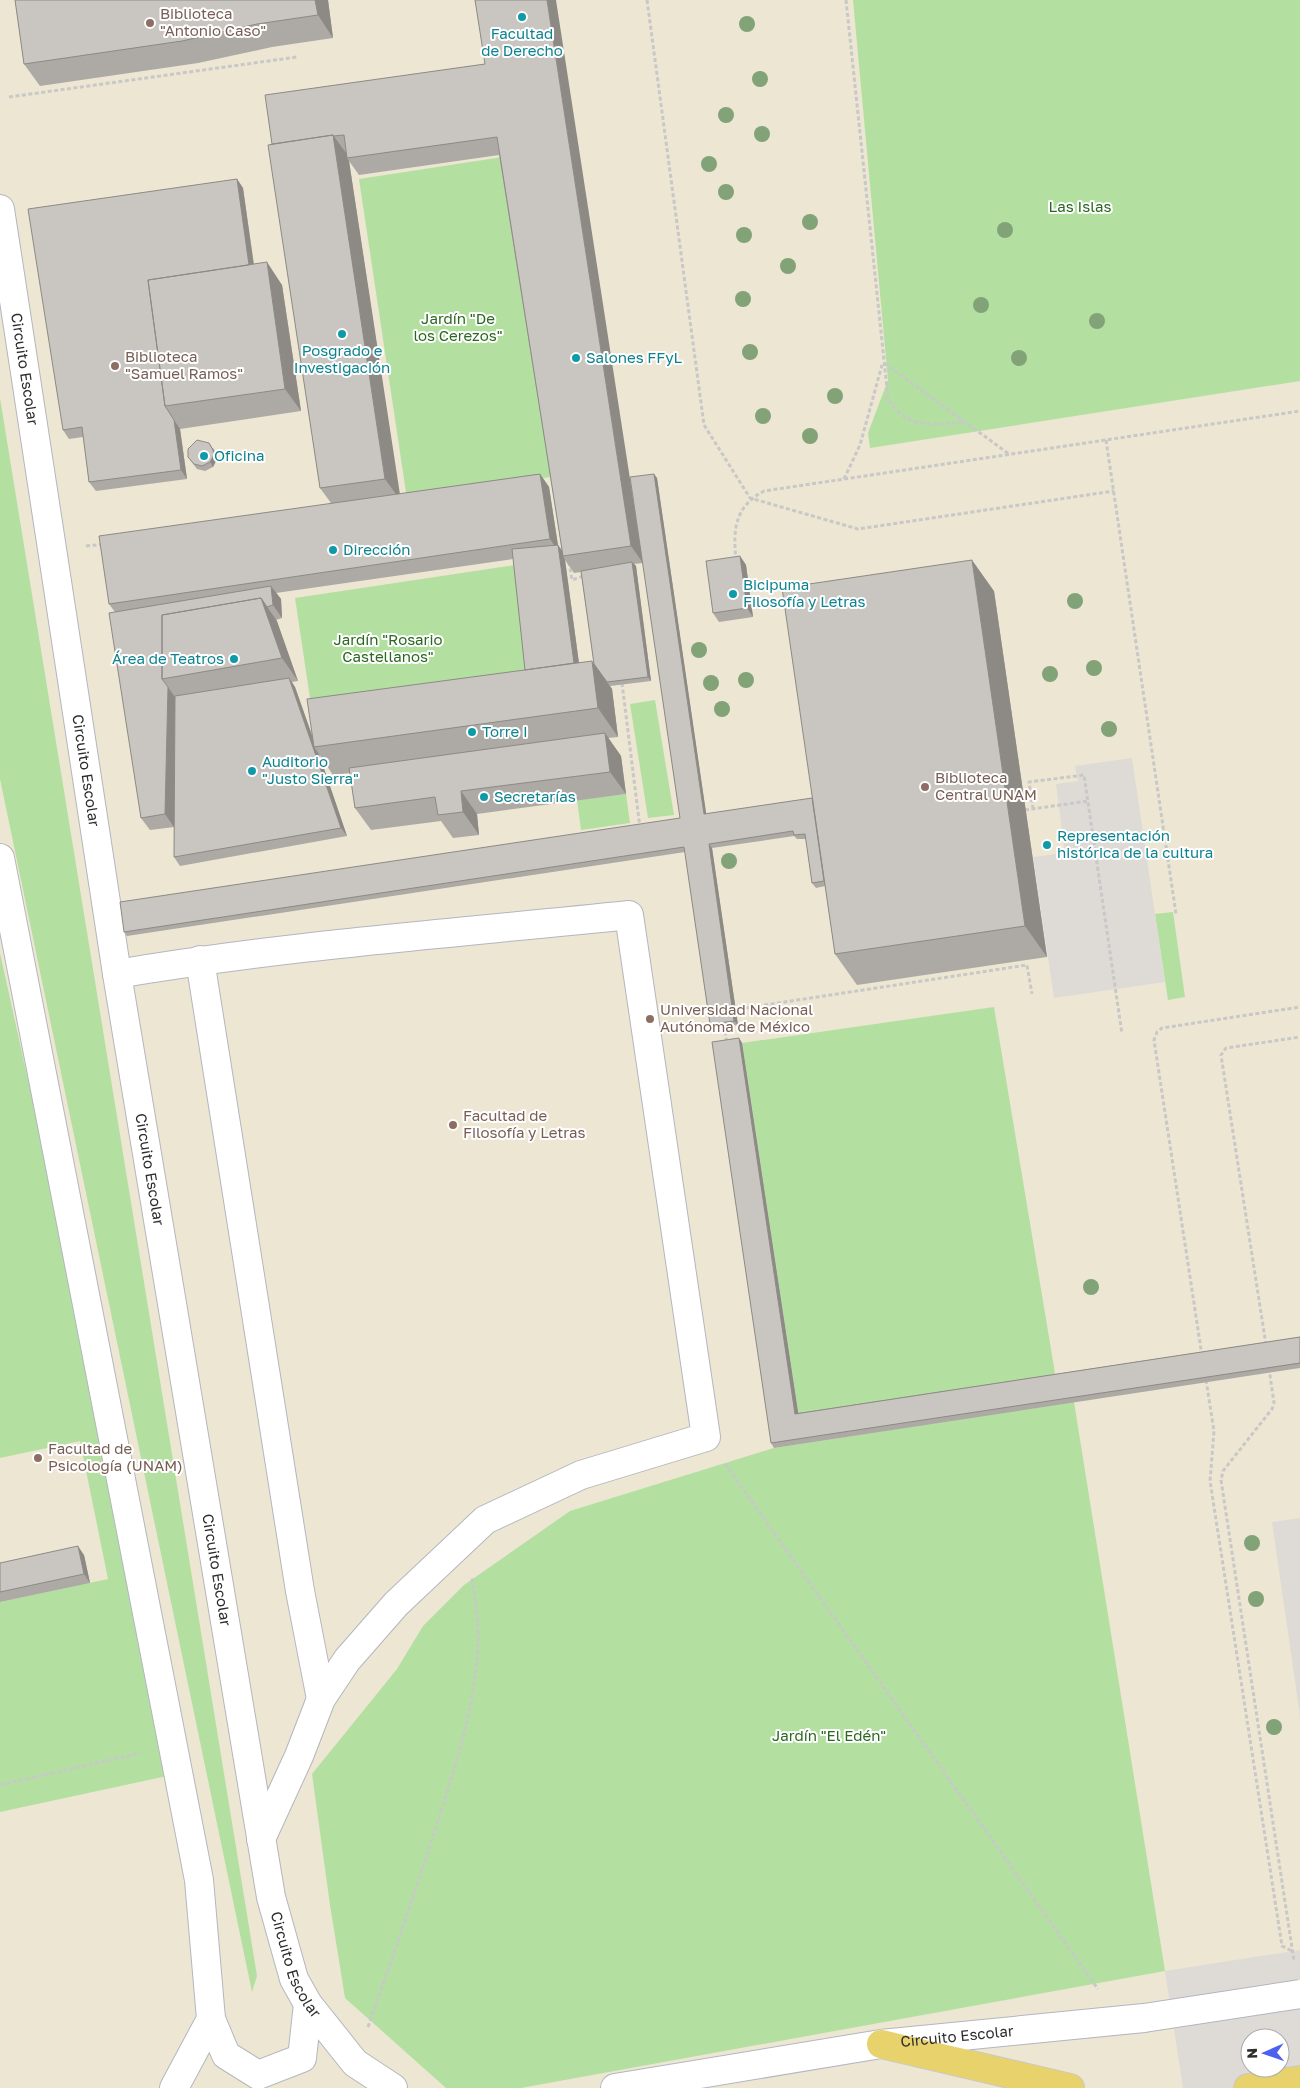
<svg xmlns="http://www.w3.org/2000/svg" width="1300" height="2088" font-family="'Golos Text',sans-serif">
<rect width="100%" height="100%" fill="#ede9e1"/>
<path fill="#ede6d2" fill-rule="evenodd" d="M 0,0 L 1300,0 L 1300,2088 L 0,2088 ZM 1250,2038 L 1280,2038 L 1280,2068 L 1250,2068 Z"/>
<path fill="#b3e0a1" d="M 853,0 L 1300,0 L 1300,381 L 870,448 L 868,433 L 888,380 Z
M 509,156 L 557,476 L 407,499 L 359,179 Z
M 0,398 L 257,1976 L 252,1992 L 0,779 Z
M 515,565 L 533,691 L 314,725 L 295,598 Z
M 655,700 L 674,815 L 648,818 L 630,704 Z
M 626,794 L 630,823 L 581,830 L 577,800 Z
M 1173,912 L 1185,997 L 1168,1000 L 1155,914 Z
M 0,953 L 181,1773 L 0,1812 L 0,1602 L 108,1579 L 80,1441 L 0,1458 Z
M 994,1007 L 1056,1379 L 799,1418 L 742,1043 Z
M 1074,1402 L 1165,1971 L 521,2088 L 446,2088 L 345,1998 L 330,1905 L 312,1774 L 397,1669 L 423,1626 L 464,1585 L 570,1511 L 774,1448 Z"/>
<path fill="#dedbd7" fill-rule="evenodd" d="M 1132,758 L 1165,982 L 1054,998 L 1033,857 L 1065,853 L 1056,784 L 1078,781 L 1075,766 Z
M 1300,1518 L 1300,1716 L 1272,1522 Z
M 1300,1950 L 1300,2088 L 1183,2088 L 1165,1971 ZM 1250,2038 L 1280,2038 L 1280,2068 L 1250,2068 Z"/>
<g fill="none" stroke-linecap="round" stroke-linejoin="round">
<g stroke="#b4b6bf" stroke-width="30">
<g id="minor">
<path id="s1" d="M 0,209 L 117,974 L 271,1897 L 294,1979 L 308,2004 L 355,2063 L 393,2088"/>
<path d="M 0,858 L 199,1880 L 211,2019 L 174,2088"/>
<path d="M 200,960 L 300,1591 L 321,1699"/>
<path d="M 117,974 C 287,945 458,933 629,915 L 706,1437 L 581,1475 L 485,1520 L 396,1604 L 347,1660 L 321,1699 L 299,1756 L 261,1839"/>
<path d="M 211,2019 L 226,2055 L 258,2075 L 302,2058 L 308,2004"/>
<path id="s2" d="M 615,2088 L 881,2044 L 1144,2018"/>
</g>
</g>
<g stroke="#c8c8c8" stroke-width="30">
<path id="major" d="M 881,2044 L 1070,2088
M 1248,2088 L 1300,2080"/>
</g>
<path stroke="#c8c8c8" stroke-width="3" stroke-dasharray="4 2.5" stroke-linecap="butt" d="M 647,0 L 704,425 L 750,498 L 858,529 L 1114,491
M 846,0 L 888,398 C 907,431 933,424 965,422
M 9,97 L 297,57
M 884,363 L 1009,454
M 1106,440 L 1176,914
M 844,479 L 860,445 L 882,365
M 86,546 L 105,544
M 736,561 C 733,530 734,507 764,491 L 1300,411
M 569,562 L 572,580 L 586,575
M 622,683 L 640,828
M 1033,809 L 1029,782 L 1084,775 L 1122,1034
M 1025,810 L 1088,801
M 732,1010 L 1027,965 L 1032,994
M 724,1025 L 727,1044
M 1266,1345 L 1221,1055 L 1226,1048 L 1300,1037
M 1202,1356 L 1154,1040 L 1157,1032 L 1162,1028 L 1300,1007
M 1269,1368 L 1274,1403 L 1272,1409 L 1223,1471 L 1221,1480 L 1294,1961
M 1206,1380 L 1214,1431 L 1210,1481 L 1282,1946 L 1292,1951
M 725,1464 L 1098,1989
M 0,1785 L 141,1753
M 368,2027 C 391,1961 414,1896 435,1830 C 454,1770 476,1705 478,1642 C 479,1620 475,1599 472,1578"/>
<use href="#minor" stroke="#fff" stroke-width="28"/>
<use href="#major" stroke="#e8d26b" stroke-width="28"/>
<g stroke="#b4b6bf" stroke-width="30" stroke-linecap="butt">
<path id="minor-bridge" d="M 1144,2018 L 1300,1994"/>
</g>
<use href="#minor-bridge" stroke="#fff" stroke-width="28"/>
</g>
<g fill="#82a277">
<circle cx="747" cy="24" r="8"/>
<circle cx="760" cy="79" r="8"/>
<circle cx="726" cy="115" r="8"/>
<circle cx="762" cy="134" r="8"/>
<circle cx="709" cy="164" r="8"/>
<circle cx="726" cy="192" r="8"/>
<circle cx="810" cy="222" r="8"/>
<circle cx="1005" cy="230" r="8"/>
<circle cx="744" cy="235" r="8"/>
<circle cx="788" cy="266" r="8"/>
<circle cx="743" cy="299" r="8"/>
<circle cx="981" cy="305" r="8"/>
<circle cx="1097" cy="321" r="8"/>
<circle cx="750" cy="352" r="8"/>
<circle cx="1019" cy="358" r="8"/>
<circle cx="835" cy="396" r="8"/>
<circle cx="763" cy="416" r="8"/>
<circle cx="810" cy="436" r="8"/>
<circle cx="1075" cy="601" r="8"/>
<circle cx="699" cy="650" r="8"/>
<circle cx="1094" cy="668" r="8"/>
<circle cx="1050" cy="674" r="8"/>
<circle cx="746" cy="680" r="8"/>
<circle cx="711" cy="683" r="8"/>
<circle cx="722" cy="709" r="8"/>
<circle cx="1109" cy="729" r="8"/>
<circle cx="729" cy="861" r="8"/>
<circle cx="1091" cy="1287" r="8"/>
<circle cx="1252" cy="1543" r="8"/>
<circle cx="1256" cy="1599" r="8"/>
<circle cx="1274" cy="1727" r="8"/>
</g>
<path fill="#ada9a5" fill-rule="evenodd" d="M 15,0 L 328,0 L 333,38 L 272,47 L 198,63 L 40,86 L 24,64 Z
M 485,64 L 638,533 L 654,474 L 657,478 L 706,814 L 812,798 L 994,591 L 1047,957 L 857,985 L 835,954 L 825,886 L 816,888 L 812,883 L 806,839 L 797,839 L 794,836 L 712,848 L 738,1025 L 713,1029 L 710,1024 L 685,852 L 127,936 L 124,932 L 680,818 L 643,563 L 634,564 L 636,566 L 651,681 L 610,686 L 612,689 L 618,737 L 608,738 L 621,756 L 626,794 L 477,814 L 479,835 L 453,838 L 441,821 L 371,830 L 355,808 L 350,773 L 333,775 L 319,754 L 347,836 L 180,866 L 174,857 L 174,827 L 150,830 L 141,818 L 115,612 L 109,604 L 331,503 L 320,488 L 272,144 ZM 499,155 L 562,550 L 558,545 L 549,487 L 540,474 L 399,494 L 349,161 L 359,175 ZM 513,559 L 525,670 L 312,735 L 295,687 L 292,682 L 298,681 L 276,620 L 282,618 L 281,599 L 276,593 ZM 565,560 L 574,573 L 581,572 L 594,664 L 579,663 Z
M 237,179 L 243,188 L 254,264 L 282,285 L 301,411 L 180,429 L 187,479 L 96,491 L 89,482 L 83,437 L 69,439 L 63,430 Z
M 213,448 L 217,455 L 217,459 L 213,467 L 205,471 L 197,469 L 188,457 Z
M 740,556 L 746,565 L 753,617 L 719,622 L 713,613 Z
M 739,1038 L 742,1043 L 798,1413 L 1300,1337 L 1300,1368 L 774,1448 L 771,1443 Z
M 84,1555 L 90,1583 L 0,1602 L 0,1563 Z"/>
<path fill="#8d8a86" d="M 315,0 L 328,0 L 333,38 L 318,15 Z
M 547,0 L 556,0 L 643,563 L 631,546 Z
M 333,135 L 349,157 L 347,158 L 349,161 L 401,501 L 385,479 Z
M 237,179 L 243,188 L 257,289 L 251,280 Z
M 267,262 L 282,285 L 301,411 L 285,389 Z
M 174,420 L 180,429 L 187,479 L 181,470 Z
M 209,443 L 217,455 L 217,459 L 213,467 L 210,462 Z
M 540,474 L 549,487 L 559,552 L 550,539 Z
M 654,474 L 657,478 L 707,819 L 704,814 Z
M 558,545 L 564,554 L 563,556 L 565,560 L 580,671 L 574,663 Z
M 740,556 L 746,565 L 753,617 L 747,608 Z
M 972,560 L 994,591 L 1047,957 L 1025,926 Z
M 632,562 L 636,566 L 651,681 L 648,677 Z
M 271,586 L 281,599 L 282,618 L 273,605 Z
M 261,598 L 277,621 L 298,681 L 282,658 Z
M 592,661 L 612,689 L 618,737 L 598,708 Z
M 289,678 L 295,687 L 316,747 L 314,747 L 319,754 L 347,836 L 341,828 Z
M 168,687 L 177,700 L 174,827 L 165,814 Z
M 605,733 L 621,756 L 626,794 L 610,772 Z
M 461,791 L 477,814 L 479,835 L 463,812 Z
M 709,844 L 712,848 L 738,1025 L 734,1021 Z
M 739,1038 L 742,1043 L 799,1418 L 795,1414 Z
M 78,1546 L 84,1555 L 90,1583 L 84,1574 Z"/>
<path fill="#c9c5c0" stroke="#8d8a86" d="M 15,0 L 315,0 L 318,15 L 257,24 L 182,41 L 24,64 Z
M 475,0 L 547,0 L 631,546 L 563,556 L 497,137 L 347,158 L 344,135 L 334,136 L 333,135 L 272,144 L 265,95 L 485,64 Z
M 333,135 L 385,479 L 320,488 L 268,145 Z
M 237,179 L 249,265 L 148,280 L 165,406 L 174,420 L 181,470 L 89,482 L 82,427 L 63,430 L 28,209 Z
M 267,262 L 285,389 L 165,406 L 148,280 Z
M 197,440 L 209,443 L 213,450 L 214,455 L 210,462 L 202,466 L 194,464 L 188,457 L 188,449 Z
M 540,474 L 550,539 L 109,604 L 99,536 Z
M 654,474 L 704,814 L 812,798 L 824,881 L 812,883 L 805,834 L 794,835 L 793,831 L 709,844 L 734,1021 L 710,1024 L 684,847 L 124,932 L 120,902 L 680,818 L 630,477 Z
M 558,545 L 574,663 L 525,670 L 512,549 Z
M 740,556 L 747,608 L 713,613 L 706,561 Z
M 972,560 L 1025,926 L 835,954 L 782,588 Z
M 632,562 L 648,677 L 607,682 L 594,664 L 581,571 Z
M 271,586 L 273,605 L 267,607 L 261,598 L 162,615 L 162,679 L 168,687 L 165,814 L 141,818 L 109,613 Z
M 261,598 L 282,658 L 162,679 L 162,615 Z
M 592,661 L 598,708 L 314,747 L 307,699 Z
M 289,678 L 341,828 L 174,857 L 175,696 Z
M 605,733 L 610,772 L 461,791 L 463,812 L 438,815 L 435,797 L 355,808 L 349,768 Z
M 739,1038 L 795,1414 L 1300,1337 L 1300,1363 L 771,1443 L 712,1042 Z
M 78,1546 L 84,1574 L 0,1592 L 0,1563 Z"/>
<g fill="#0f9aa8" stroke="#fff" stroke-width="2">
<circle cx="522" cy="17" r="5"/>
<circle cx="342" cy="334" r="5"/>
<circle cx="576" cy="358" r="5"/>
<circle cx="204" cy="456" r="5"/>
<circle cx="333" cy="550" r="5"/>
<circle cx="733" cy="594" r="5"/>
<circle cx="234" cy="659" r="5"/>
<circle cx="472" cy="732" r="5"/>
<circle cx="252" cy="771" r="5"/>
<circle cx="484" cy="797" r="5"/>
<circle cx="1047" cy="845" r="5"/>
</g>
<g fill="#8d6e63" stroke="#fff" stroke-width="2">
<circle cx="150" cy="23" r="5"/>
<circle cx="115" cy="366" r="5"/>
<circle cx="925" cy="787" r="5"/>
<circle cx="650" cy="1019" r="5"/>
<circle cx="453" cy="1125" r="5"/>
<circle cx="38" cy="1458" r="5"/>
</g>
<g text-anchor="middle" stroke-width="4" stroke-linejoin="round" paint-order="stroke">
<g font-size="15" fill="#785e54" stroke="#fff" text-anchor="start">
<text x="160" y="19">Biblioteca<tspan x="160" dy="17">"Antonio Caso"</tspan></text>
<text x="125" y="362">Biblioteca<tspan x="125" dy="17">"Samuel Ramos"</tspan></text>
<text x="935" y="783">Biblioteca<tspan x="935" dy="17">Central UNAM</tspan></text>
<text x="660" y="1015">Universidad Nacional<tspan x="660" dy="17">Autónoma de México</tspan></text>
<text x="463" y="1121">Facultad de<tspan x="463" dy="17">Filosofía y Letras</tspan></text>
<text x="48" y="1454">Facultad de<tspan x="48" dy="17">Psicología (UNAM)</tspan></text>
</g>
<g font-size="15" fill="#0d838f" stroke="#fff" text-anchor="start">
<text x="522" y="39" text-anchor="middle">Facultad<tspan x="522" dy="17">de Derecho</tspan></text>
<text x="342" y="356" text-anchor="middle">Posgrado e<tspan x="342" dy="17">Investigación</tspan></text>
<text x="586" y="363">Salones FFyL</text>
<text x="214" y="461">Oficina</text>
<text x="343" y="555">Dirección</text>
<text x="743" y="590">Bicipuma<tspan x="743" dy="17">Filosofía y Letras</tspan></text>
<text x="224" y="664" text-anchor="end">Área de Teatros</text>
<text x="482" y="737">Torre I</text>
<text x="262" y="767">Auditorio<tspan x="262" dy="17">"Justo Sierra"</tspan></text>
<text x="494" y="802">Secretarías</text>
<text x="1057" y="841">Representación<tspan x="1057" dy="17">histórica de la cultura</tspan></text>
</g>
<g font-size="15" fill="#2b6720" stroke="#fff">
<text x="1080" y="212">Las Islas</text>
<text x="458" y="324">Jardín "De<tspan x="458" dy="17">los Cerezos"</tspan></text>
<text x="388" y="645">Jardín "Rosario<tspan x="388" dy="17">Castellanos"</tspan></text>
<text x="829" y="1741">Jardín "El Edén"</text>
</g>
<g font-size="15" fill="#2d2d2d" stroke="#fff">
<text dy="5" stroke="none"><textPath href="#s1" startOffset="162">Circuito Escolar</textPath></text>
<text dy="5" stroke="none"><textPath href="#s1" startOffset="568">Circuito Escolar</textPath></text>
<text dy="5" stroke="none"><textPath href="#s1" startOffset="972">Circuito Escolar</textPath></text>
<text dy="5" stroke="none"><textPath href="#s1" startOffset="1378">Circuito Escolar</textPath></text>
<text dy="5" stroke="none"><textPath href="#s1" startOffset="1782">Circuito Escolar</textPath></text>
<text dy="5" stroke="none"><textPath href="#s2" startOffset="346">Circuito Escolar</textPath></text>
</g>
</g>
<g transform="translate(1265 2053) rotate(268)"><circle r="24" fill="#ffffff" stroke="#ababab"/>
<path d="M0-4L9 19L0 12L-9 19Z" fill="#4c61ef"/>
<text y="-8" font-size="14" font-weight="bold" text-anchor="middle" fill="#2d2d2d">N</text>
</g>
</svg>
